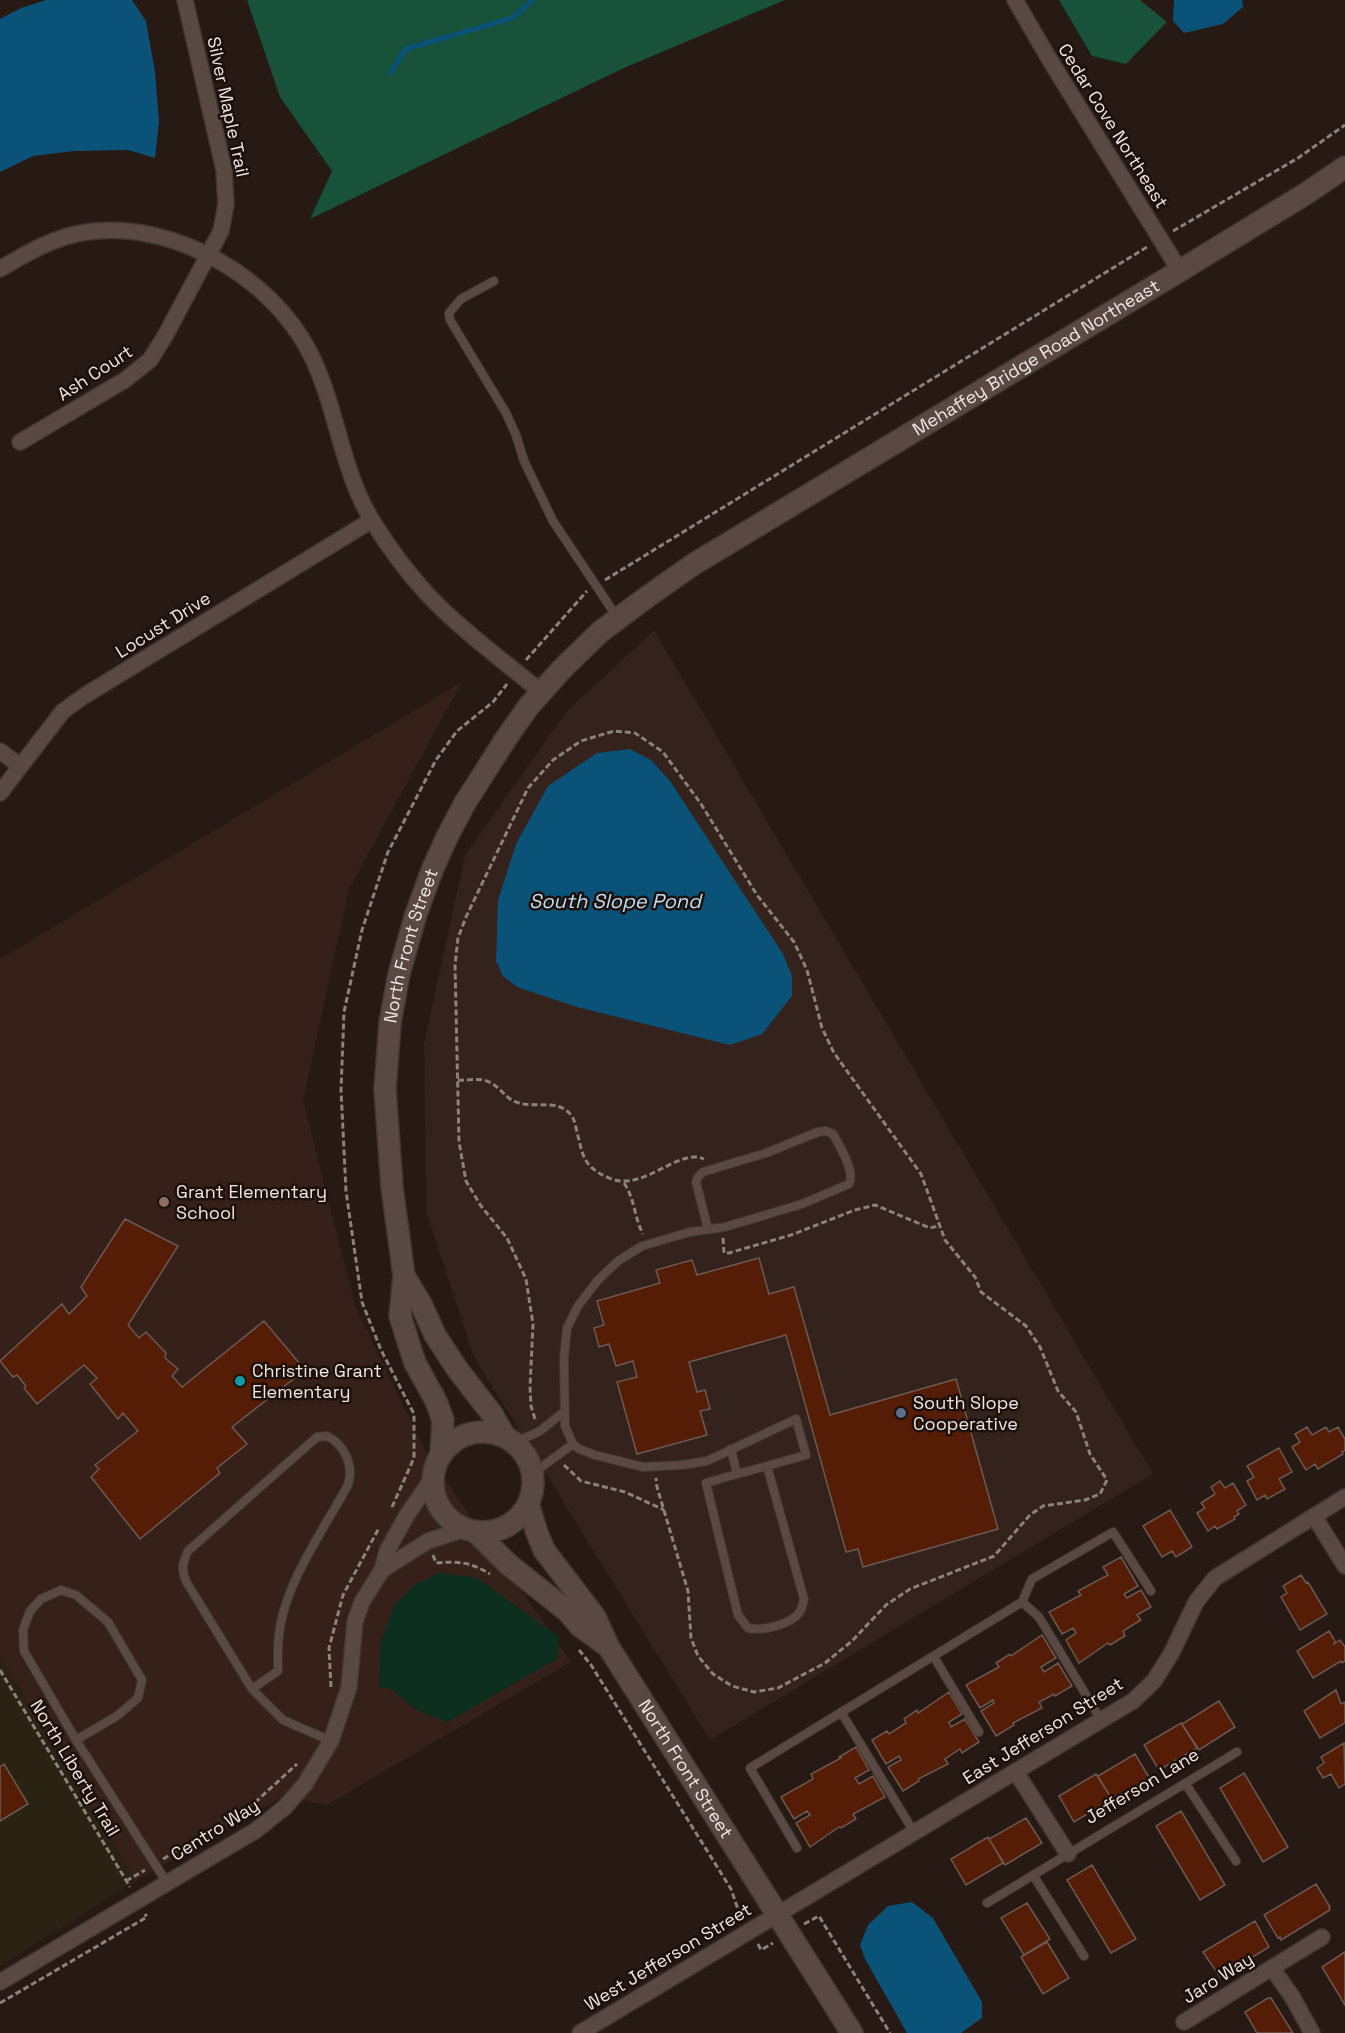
<svg xmlns="http://www.w3.org/2000/svg" width="1345" height="2033" font-family="'Space Grotesk',sans-serif">
<rect width="100%" height="100%" fill="#271913"/>
<path fill="#34221d" d="M 654,630 L 1153,1474 L 710,1740 L 474,1357 L 426,1212 L 424,1044 L 465,855 L 567,711 Z"/>
<path fill="#2a2212" d="M 0,1656 L 136,1881 L 0,1966 Z"/>
<path fill="#352119" d="M 462,682 L 349,889 L 303,1100 L 355,1305 L 425,1451 L 571,1662 L 327,1805 L 282,1797 L 136,1881 L 0,1656 L 0,959 Z"/>
<path fill="#0c2f20" d="M 440,1573 L 477,1578 L 559,1637 L 557,1659 L 447,1722 L 415,1709 L 391,1689 L 379,1687 L 381,1642 L 394,1606 L 416,1584 Z"/>
<path fill="#18523a" d="M 247,0 L 785,0 L 624,68 L 310,219 L 332,171 L 280,97 Z
M 1059,0 L 1140,0 L 1167,22 L 1126,64 L 1092,56 Z"/>
<path fill="#0b5279" d="M 46,0 L 132,0 L 146,21 L 155,72 L 159,122 L 155,158 L 128,150 L 74,151 L 33,156 L 0,172 L 0,19 L 21,8 Z
M 1174,0 L 1242,0 L 1243,7 L 1223,24 L 1184,33 L 1173,21 Z
M 630,749 L 651,760 L 670,781 L 783,954 L 792,976 L 792,996 L 762,1034 L 730,1045 L 577,1007 L 517,987 L 503,976 L 496,961 L 498,900 L 516,844 L 548,786 L 597,753 Z
M 912,1902 L 933,1918 L 982,2002 L 982,2018 L 961,2033 L 907,2033 L 865,1959 L 860,1945 L 868,1925 L 888,1906 Z"/>
<g fill="none" stroke-linecap="round" stroke-linejoin="round">
<path stroke="#0b5279" stroke-width="5" d="M 390,73 L 406,49 L 512,18 L 533,0"/>
</g>
<path fill="#551c06" stroke="#6b5953" stroke-width="1.5" d="M 125,1219 L 178,1246 L 128,1325 L 139,1338 L 146,1332 L 166,1353 L 165,1358 L 178,1369 L 172,1376 L 182,1387 L 264,1321 L 305,1370 L 232,1427 L 247,1444 L 217,1468 L 220,1473 L 140,1539 L 91,1477 L 99,1469 L 95,1465 L 138,1431 L 123,1413 L 118,1419 L 90,1384 L 97,1378 L 84,1365 L 37,1404 L 24,1388 L 26,1386 L 17,1375 L 13,1377 L 0,1361 L 62,1304 L 69,1314 L 87,1296 L 81,1287 Z
M 759,1258 L 769,1294 L 794,1287 L 830,1415 L 956,1379 L 998,1529 L 863,1567 L 858,1549 L 846,1552 L 786,1335 L 689,1362 L 697,1392 L 705,1390 L 710,1409 L 700,1411 L 707,1435 L 637,1454 L 617,1382 L 637,1377 L 633,1361 L 616,1366 L 609,1344 L 599,1347 L 594,1328 L 604,1325 L 597,1301 L 660,1283 L 656,1270 L 692,1260 L 697,1275 Z
M 1307,1427 L 1312,1435 L 1326,1427 L 1329,1432 L 1338,1427 L 1345,1439 L 1345,1450 L 1342,1452 L 1343,1454 L 1318,1469 L 1315,1464 L 1306,1470 L 1292,1447 L 1300,1442 L 1295,1434 Z
M 1279,1448 L 1292,1472 L 1279,1479 L 1285,1489 L 1267,1499 L 1265,1495 L 1257,1500 L 1247,1481 L 1254,1477 L 1247,1466 Z
M 1220,1481 L 1225,1488 L 1233,1483 L 1246,1505 L 1237,1511 L 1239,1514 L 1234,1517 L 1235,1519 L 1217,1529 L 1215,1526 L 1208,1531 L 1197,1513 L 1205,1508 L 1201,1503 L 1215,1494 L 1211,1487 Z
M 1170,1510 L 1192,1547 L 1176,1557 L 1172,1551 L 1162,1557 L 1143,1526 Z
M 1121,1557 L 1138,1586 L 1124,1594 L 1127,1598 L 1141,1590 L 1151,1607 L 1137,1615 L 1141,1620 L 1123,1631 L 1125,1636 L 1110,1645 L 1108,1643 L 1079,1663 L 1066,1640 L 1076,1633 L 1073,1628 L 1062,1634 L 1049,1612 L 1081,1595 L 1078,1591 L 1108,1575 L 1103,1567 Z
M 1301,1575 L 1306,1583 L 1308,1582 L 1327,1614 L 1300,1630 L 1281,1597 L 1287,1593 L 1283,1586 Z
M 1329,1631 L 1335,1641 L 1334,1644 L 1340,1640 L 1345,1647 L 1345,1661 L 1342,1663 L 1341,1661 L 1313,1678 L 1297,1651 Z
M 1042,1635 L 1056,1658 L 1041,1667 L 1044,1672 L 1058,1663 L 1072,1686 L 1055,1696 L 1054,1694 L 1039,1702 L 1042,1708 L 1013,1723 L 1014,1725 L 996,1736 L 981,1711 L 994,1703 L 993,1700 L 980,1708 L 966,1685 L 999,1667 L 996,1663 L 1010,1654 L 1011,1656 Z
M 1336,1690 L 1341,1704 L 1345,1702 L 1345,1723 L 1320,1738 L 1304,1711 Z
M 949,1692 L 962,1714 L 949,1722 L 951,1727 L 965,1719 L 979,1742 L 962,1753 L 960,1749 L 945,1759 L 948,1764 L 918,1779 L 919,1781 L 903,1791 L 888,1767 L 901,1760 L 899,1756 L 886,1764 L 872,1740 L 887,1731 L 889,1734 L 906,1723 L 904,1719 L 917,1710 L 918,1713 Z
M 1219,1701 L 1235,1727 L 1199,1750 L 1182,1724 Z
M 1181,1723 L 1197,1748 L 1159,1770 L 1144,1745 Z
M 1344,1743 L 1345,1784 L 1339,1788 L 1331,1774 L 1323,1778 L 1317,1768 L 1324,1763 L 1321,1757 Z
M 856,1747 L 869,1770 L 855,1778 L 859,1784 L 873,1776 L 885,1797 L 853,1814 L 856,1819 L 841,1828 L 839,1827 L 810,1847 L 796,1823 L 810,1815 L 807,1811 L 794,1819 L 781,1797 L 813,1779 L 811,1774 L 841,1758 L 839,1757 Z
M 1135,1754 L 1150,1779 L 1113,1801 L 1098,1776 Z
M 4,1764 L 28,1804 L 0,1821 L 0,1767 Z
M 1244,1773 L 1288,1847 L 1263,1862 L 1220,1788 Z
M 1096,1774 L 1112,1799 L 1074,1822 L 1059,1796 Z
M 1181,1811 L 1225,1885 L 1200,1900 L 1156,1826 Z
M 1026,1818 L 1042,1843 L 1005,1865 L 989,1839 Z
M 988,1837 L 1003,1863 L 966,1885 L 951,1859 Z
M 1092,1865 L 1136,1939 L 1111,1953 L 1067,1880 Z
M 1316,1884 L 1330,1907 L 1329,1908 L 1330,1910 L 1281,1940 L 1280,1937 L 1278,1938 L 1264,1915 Z
M 1027,1903 L 1050,1939 L 1024,1955 L 1001,1918 Z
M 1255,1921 L 1269,1947 L 1220,1977 L 1203,1952 Z
M 1047,1942 L 1069,1978 L 1043,1994 L 1021,1957 Z
M 1345,1952 L 1345,2005 L 1322,1967 Z
M 1268,1998 L 1271,1998 L 1293,2033 L 1257,2033 L 1245,2012 Z"/>
<g fill="none" stroke-linecap="round" stroke-linejoin="round">
<g stroke="#403633" stroke-width="10">
<path id="lane" d="M 494,281 L 461,299 L 449,313 L 450,320 L 506,413 L 516,435 L 524,461 L 553,521 L 617,617
M 708,1229 L 696,1182 L 698,1177 L 703,1172 L 766,1153 L 818,1132 L 826,1131 L 833,1134 C 839,1145 856,1172 849,1184 L 802,1204 L 725,1227 L 690,1232 L 642,1246 L 618,1261 L 598,1280 L 578,1306 L 567,1328 L 564,1358 L 565,1426 L 573,1444 L 579,1449 L 595,1455 L 643,1467 L 682,1465 L 707,1461 L 796,1419 L 806,1455 L 767,1466 L 804,1599 C 803,1603 802,1609 799,1613 C 790,1625 762,1631 748,1628 L 738,1615 L 706,1483 L 737,1474 L 731,1449
M 327,1436 C 345,1445 354,1466 348,1485 C 325,1527 287,1581 280,1628 C 277,1642 278,1657 278,1671 L 252,1689 L 187,1583 C 181,1570 182,1564 188,1551 L 317,1437 Z
M 514,1443 L 540,1431 L 565,1411
M 532,1474 L 573,1444
M 737,1474 L 767,1466
M 1022,1602 L 1039,1617 L 1101,1720
M 934,1657 L 979,1732
M 252,1689 L 283,1720 L 331,1741
M 841,1712 L 914,1832
M 76,1740 L 117,1716 L 138,1698 L 142,1680 L 108,1622 L 76,1595 L 61,1590 L 41,1599 L 30,1611 L 23,1630 L 24,1651 L 76,1740 L 167,1883
M 1185,1783 L 1236,1861
M 797,1848 L 750,1768 L 1022,1602 L 1032,1579 L 1113,1532 L 1151,1591
M 1033,1875 L 1084,1956
M 987,1903 L 1237,1752"/>
</g>
<g stroke="#403633" stroke-width="18">
<path id="street" d="M 1015,0 L 1051,62 L 1180,271
M 0,269 C 27,253 56,236 87,232 C 172,220 271,276 310,353 C 337,406 341,471 373,522 C 389,548 407,572 428,595 C 460,629 505,662 541,692
M 20,442 L 125,380 L 150,360 L 165,336 L 221,231 L 226,204 L 224,170 L 185,0
M 0,751 L 20,766
M 0,793 L 63,711 L 84,696 L 372,520
M 1314,1516 L 1345,1566
M 382,1570 L 428,1541 L 465,1529
M 1016,1772 L 1068,1854
M 1272,1968 L 1293,1998 L 1312,2033
M 0,1982 L 255,1831 L 284,1808 L 305,1784 L 331,1741 L 349,1687 L 355,1622 L 362,1602 L 382,1570 L 387,1551 L 407,1515 L 433,1477
M 1184,2022 L 1322,1937
M 580,2033 L 1133,1701 L 1154,1681 L 1171,1654 L 1196,1602 L 1215,1578 L 1345,1497"/>
</g>
<g stroke="#403633" stroke-width="24">
<g id="secondary">
<path d="M 404,1276 L 400,1316 L 415,1363 L 436,1401 L 443,1420 L 441,1454"/>
<circle cx="483" cy="1482" r="50"/>
<path id="s1" d="M 505,1437 L 492,1414 L 458,1370 L 435,1335 L 421,1304 L 404,1276 L 392,1187 L 385,1089 L 390,1023 L 399,974 L 416,914 L 433,868 L 447,837 L 465,803 L 507,737 L 529,706 L 562,669 L 600,632 L 647,597 L 694,564 L 1168,278 L 1307,193 L 1345,167"/>
<path id="s2" d="M 528,1504 L 537,1533 L 544,1550 L 595,1617 L 608,1646 L 852,2033"/>
<path d="M 475,1531 L 508,1564 L 567,1611 L 580,1626 L 606,1645"/>
</g>
</g>
<path stroke="#8d817c" stroke-width="3" stroke-dasharray="6 3" stroke-linecap="butt" d="M 1173,231 L 1298,158 L 1345,125
M 605,580 L 1147,247
M 526,660 L 587,591
M 458,1080 C 468,1081 480,1077 489,1082 C 501,1087 506,1100 519,1103 C 535,1108 559,1099 571,1115 C 574,1119 575,1123 576,1128 C 583,1154 581,1166 609,1178 C 644,1193 678,1147 704,1159
M 624,1183 C 635,1199 634,1217 643,1234
M 723,1238 L 724,1253 L 729,1253 L 791,1235 L 855,1210 L 875,1205 L 930,1228 L 938,1226
M 535,1419 L 531,1406 L 530,1387 L 533,1324 L 526,1279 L 507,1238 L 481,1206 L 466,1181 L 459,1142 L 455,965 L 458,938 L 466,917 L 528,788 L 553,760 L 581,741 L 614,731 L 635,733 L 663,752 L 701,804 L 757,895 L 794,942 L 807,970 L 822,1028 L 834,1053 L 921,1174 L 945,1240 L 975,1277 L 981,1292 L 1026,1326 L 1040,1347 L 1058,1391 L 1076,1412 L 1090,1454 L 1107,1480 L 1100,1494 L 1085,1500 L 1043,1506 L 1030,1515 L 994,1556 L 910,1589 L 886,1605 L 852,1641 L 825,1663 L 778,1688 L 754,1692 L 732,1686 L 713,1674 L 698,1656 L 691,1638 L 688,1591 L 657,1487 L 656,1478
M 564,1465 L 581,1481 L 625,1492 L 664,1510
M 392,1507 L 414,1458 L 414,1414 L 381,1350 L 362,1302 L 346,1191 L 341,1090 L 344,1012 L 362,930 L 388,852 L 436,760 L 457,731 L 493,702 L 507,684
M 433,1555 L 436,1563 C 459,1561 470,1562 490,1574
M 579,1650 L 591,1665 L 731,1889 L 741,1918
M 0,1670 L 130,1887
M 331,1687 L 329,1648 L 343,1595 L 379,1528
M 163,1859 L 249,1808 L 297,1764
M 126,1881 L 145,1870
M 804,1924 L 819,1916 L 890,2033
M 758,1944 L 761,1950 L 773,1943
M 0,2003 L 147,1917 L 145,1914"/>
<use href="#lane" stroke="#5a4943" stroke-width="8"/>
<use href="#street" stroke="#5a4943" stroke-width="15"/>
<use href="#secondary" stroke="#5a4943" stroke-width="21"/>
</g>
<circle fill="#8d6e63" stroke="#1d0f0a" stroke-width="2" cx="164" cy="1202" r="6"/>
<circle fill="#0f9aa8" stroke="#1d0f0a" stroke-width="2" cx="240" cy="1381" r="6"/>
<circle fill="#5c6f8a" stroke="#1d0f0a" stroke-width="2" cx="901" cy="1413" r="6"/>
<g text-anchor="middle" stroke-width="5" stroke-linejoin="round" paint-order="stroke">
<g font-size="18" fill="#f0e6e2" stroke="#1d0f0a">
<text transform="translate(228 107) rotate(78)" y="6">Silver Maple Trail</text>
<text transform="translate(1113 126) rotate(58)" y="6">Cedar Cove Northeast</text>
<text dy="6" stroke="none"><textPath href="#s1" startOffset="1413">Mehaffey Bridge Road Northeast</textPath></text>
<text transform="translate(95 373) rotate(-33)" y="6">Ash Court</text>
<text transform="translate(163 625) rotate(-32)" y="6">Locust Drive</text>
<text dy="6" stroke="none"><textPath href="#s1" startOffset="525">North Front Street</textPath></text>
<text transform="translate(1043 1731) rotate(-32)" y="6">East Jefferson Street</text>
<text transform="translate(75 1768) rotate(59)" y="6">North Liberty Trail</text>
<text dy="6" stroke="none"><textPath href="#s2" startOffset="310">North Front Street</textPath></text>
<text transform="translate(1142 1786) rotate(-31)" y="6">Jefferson Lane</text>
<text transform="translate(215 1830) rotate(-32)" y="6">Centro Way</text>
<text transform="translate(668 1957) rotate(-31)" y="6">West Jefferson Street</text>
<text transform="translate(1218 1978) rotate(-32)" y="6">Jaro Way</text>
</g>
<g font-size="18" fill="#f0e6e2" stroke="#1d0f0a" text-anchor="start">
<text x="176" y="1198">Grant Elementary<tspan x="176" dy="21">School</tspan></text>
<text x="252" y="1377">Christine Grant<tspan x="252" dy="21">Elementary</tspan></text>
<text x="913" y="1409">South Slope<tspan x="913" dy="21">Cooperative</tspan></text>
</g>
<g font-size="20" font-style="italic" fill="#bedff7" stroke="#1d0f0a">
<text x="615" y="908">South Slope Pond</text>
</g>
</g>
</svg>
